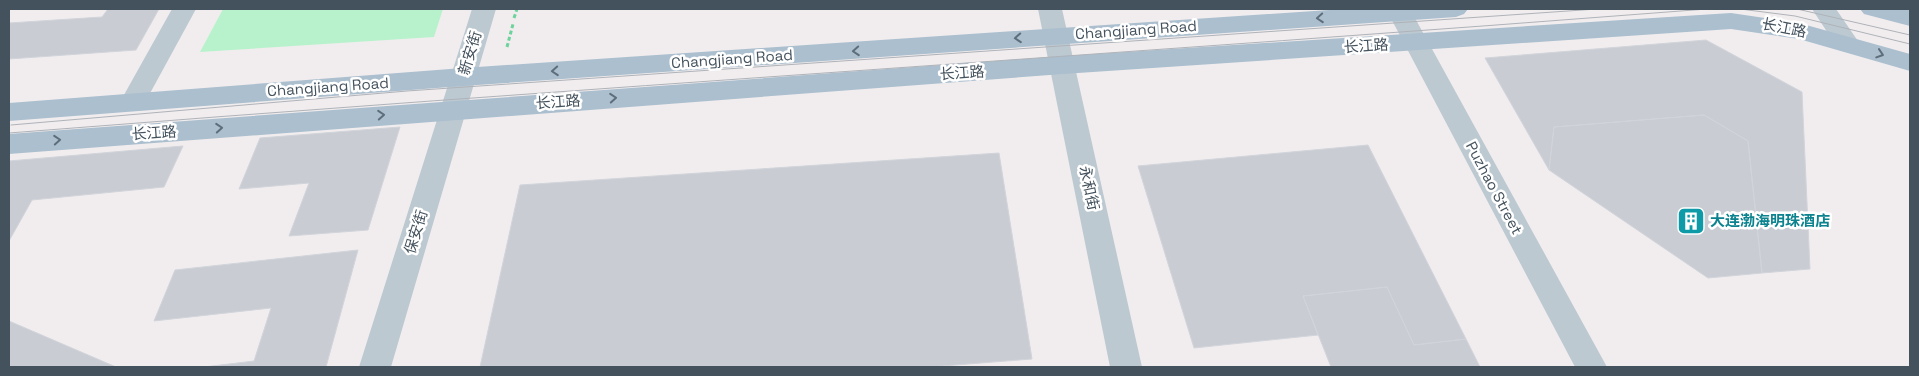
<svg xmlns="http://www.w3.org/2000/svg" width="1919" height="376" font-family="'Space Grotesk','Noto Sans SC',sans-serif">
<rect width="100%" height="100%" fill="#f1edee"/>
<path fill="#b8f2cc" d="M 223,9 L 443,9 L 434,37 L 200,52 Z"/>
<path fill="#c9cdd3" stroke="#d1d4da" d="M 108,9 L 159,9 L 136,50 L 9,59 L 9,23 L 102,17 Z
M 1706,40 L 1802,92 L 1810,269 L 1762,273 L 1748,141 L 1704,115 L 1554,127 L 1549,170 L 1485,58 Z
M 1704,115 L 1748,141 L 1762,273 L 1708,278 L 1549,170 L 1554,127 Z
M 400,127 L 368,230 L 289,236 L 309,183 L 239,189 L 260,138 Z
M 1368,145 L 1466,339 L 1414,345 L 1387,287 L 1303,296 L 1318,335 L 1194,348 L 1138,166 Z
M 183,146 L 164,187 L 32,200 L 9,241 L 9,161 Z
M 999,153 L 1032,359 L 930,367 L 480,367 L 520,185 Z
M 358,250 L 326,367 L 204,367 L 254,361 L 271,308 L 154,321 L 175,270 Z
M 1387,287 L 1414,345 L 1466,339 L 1480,367 L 1331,367 L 1303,296 Z
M 9,321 L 116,367 L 9,367 Z"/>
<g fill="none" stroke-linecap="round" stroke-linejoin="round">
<path stroke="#6dd39c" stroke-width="3" stroke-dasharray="4 2.5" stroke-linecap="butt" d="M 514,18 L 517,9
M 507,47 L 513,24"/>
<path fill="#bdc9d1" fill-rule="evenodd" d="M 172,9 L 196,9 L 142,108 L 133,111 L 124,108 L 120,102 Z
M 472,9 L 496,9 L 391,367 L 359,367 Z
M 1038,9 L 1062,9 L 1142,367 L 1110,367 Z
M 1386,9 L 1410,9 L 1607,367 L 1575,367 Z
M 1812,9 L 1836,9 L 1860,44 L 1857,50 L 1848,52 L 1839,50 Z"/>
<path fill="#abbfcf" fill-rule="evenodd" d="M 1344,9 L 1468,9 L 1464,14 L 1456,17 L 463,86 L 9,121 L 9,103 L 463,68 Z
M 1860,9 L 1910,10 L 1910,26 L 1864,14 Z
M 1731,13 L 1799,23 L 1910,54 L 1910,71 L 1799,39 L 1731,29 L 1063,74 L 9,154 L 9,134 L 1063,56 Z"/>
<path stroke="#afb3b9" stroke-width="1" d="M 1740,9 L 1795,16 L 1910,44
M 1797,9 L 1910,35
M 11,125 L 407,91 L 1597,9
M 9,133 C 575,88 1141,53 1707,9"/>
</g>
<defs><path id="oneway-chevron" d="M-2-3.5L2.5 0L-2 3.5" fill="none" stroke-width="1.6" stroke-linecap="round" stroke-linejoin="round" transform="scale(1.25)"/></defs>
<g stroke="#5e6d7a">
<use href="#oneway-chevron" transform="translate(1320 18) rotate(176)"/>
<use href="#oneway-chevron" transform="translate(1018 38) rotate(176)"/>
<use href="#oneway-chevron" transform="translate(856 51) rotate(176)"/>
<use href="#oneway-chevron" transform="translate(1880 54) rotate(18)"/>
<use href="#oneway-chevron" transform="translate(555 71) rotate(176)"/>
<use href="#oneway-chevron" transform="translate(613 98) rotate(-4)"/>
<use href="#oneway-chevron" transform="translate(381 115) rotate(-4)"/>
<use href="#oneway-chevron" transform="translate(219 128) rotate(-4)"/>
<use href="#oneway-chevron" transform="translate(57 140) rotate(-4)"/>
</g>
<defs>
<g id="building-square" transform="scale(1.4375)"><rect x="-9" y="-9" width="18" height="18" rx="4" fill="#0f9aa8" stroke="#fff"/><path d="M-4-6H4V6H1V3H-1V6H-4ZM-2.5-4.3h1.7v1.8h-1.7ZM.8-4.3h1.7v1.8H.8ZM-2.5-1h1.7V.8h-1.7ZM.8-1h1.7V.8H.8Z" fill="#fff"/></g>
</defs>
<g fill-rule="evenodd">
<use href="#building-square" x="1691" y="221"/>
</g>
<g text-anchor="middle" stroke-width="5" stroke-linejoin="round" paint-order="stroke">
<g font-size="15" fill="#44525d" stroke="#fff">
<text transform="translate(1784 28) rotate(11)" y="5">长江路</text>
<text transform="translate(1136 30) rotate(-4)" y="5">Changjiang Road</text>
<text transform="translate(1366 46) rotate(-4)" y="5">长江路</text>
<text transform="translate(470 53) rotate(-73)" y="5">新安街</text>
<text transform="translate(732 59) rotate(-4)" y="5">Changjiang Road</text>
<text transform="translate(962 73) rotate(-4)" y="5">长江路</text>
<text transform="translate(328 87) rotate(-4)" y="5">Changjiang Road</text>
<text transform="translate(558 102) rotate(-4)" y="5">长江路</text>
<text transform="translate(154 133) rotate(-4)" y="5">长江路</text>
<text transform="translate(1089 188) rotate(78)" y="5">永和街</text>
<text transform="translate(1494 188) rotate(62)" y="5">Puzhao Street</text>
<text transform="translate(416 232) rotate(-73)" y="5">保安街</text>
</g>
<g font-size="15" font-weight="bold" fill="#0d838f" stroke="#fff" text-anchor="start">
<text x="1710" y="226">大连渤海明珠酒店</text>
</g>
</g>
<rect width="1919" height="376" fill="none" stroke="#44525d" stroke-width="20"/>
</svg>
